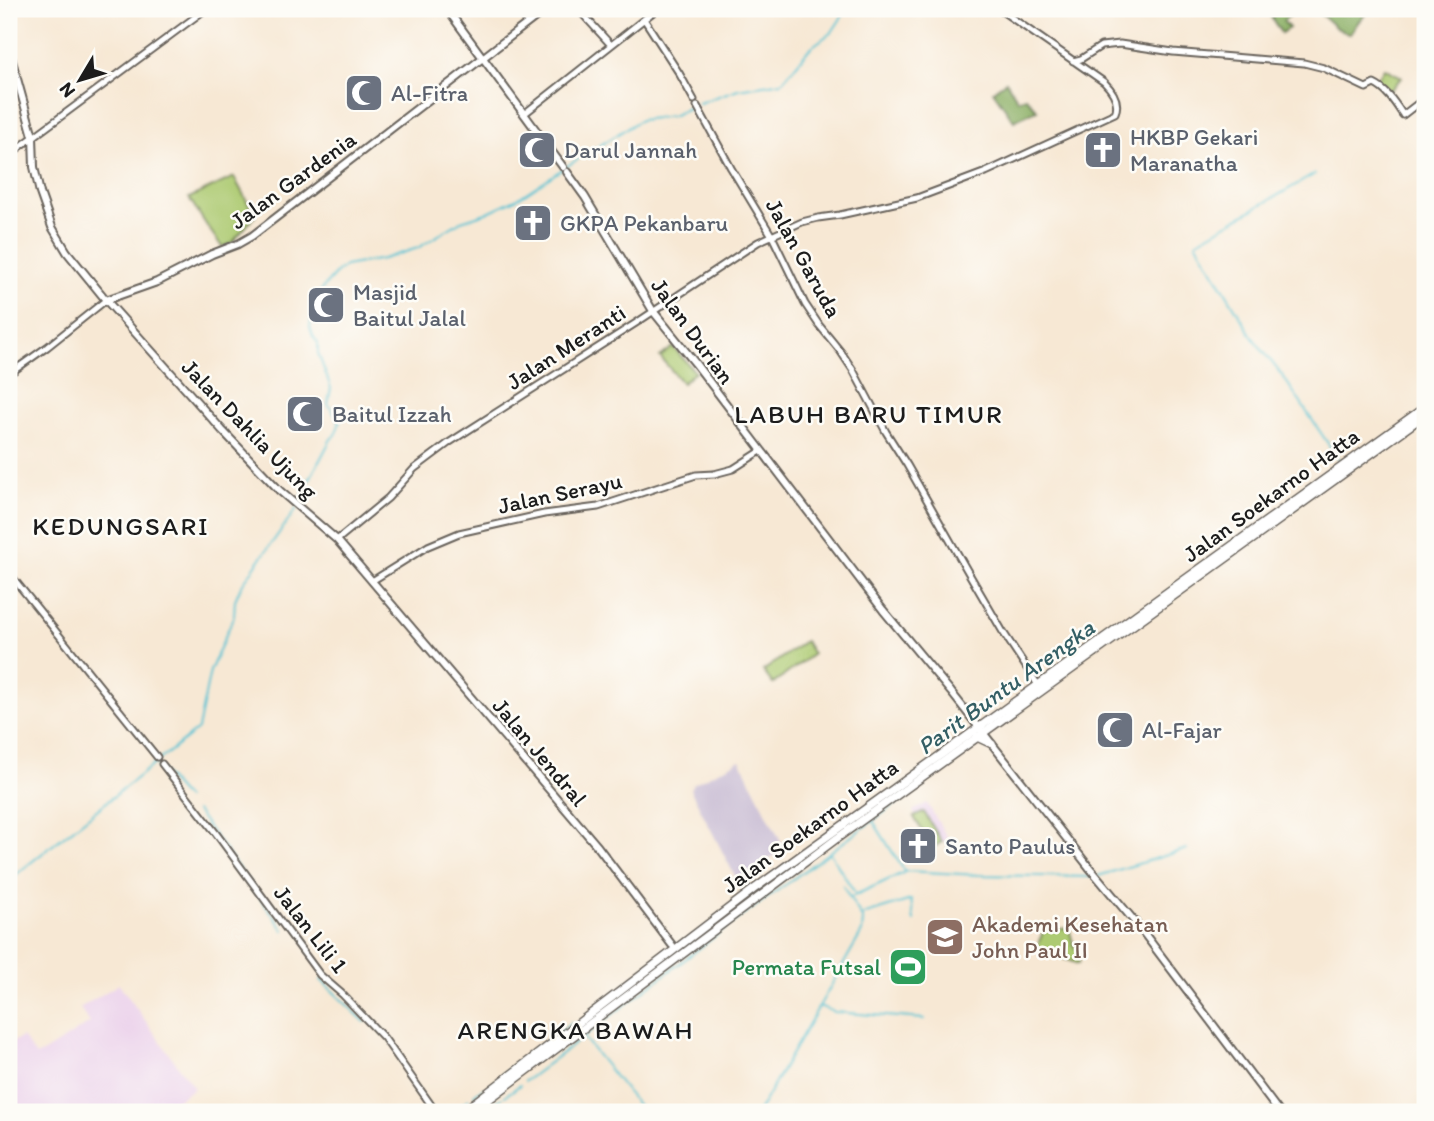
<svg xmlns="http://www.w3.org/2000/svg" width="1434" height="1121" font-family="Itim,sans-serif">
<rect width="100%" height="100%" fill="#fdfcf7"/>
<filter id="ink" filterUnits="userSpaceOnUse"><feTurbulence type="fractalNoise" baseFrequency=".0143" numOctaves="2"/><feDisplacementMap in="SourceGraphic" scale="14" xChannelSelector="R" yChannelSelector="G"/><feConvolveMatrix kernelMatrix="1 2 1 2 8 2 1 2 1" color-interpolation-filters="sRGB"/></filter>
<filter id="wash" filterUnits="userSpaceOnUse"><feTurbulence type="fractalNoise" baseFrequency=".00686" numOctaves="4" result="noise"/><feDisplacementMap in="SourceGraphic" scale="28" xChannelSelector="R" yChannelSelector="G"/><feGaussianBlur stdDeviation="1.57" result="paint"/><feColorMatrix in="noise" values="0 0 0 0 0 0 0 0 0 0 0 0 0 0 0 0 0 1.4 0 .05"/><feComposite in="paint" operator="in"/></filter>
<g filter="url(#wash)">
<rect width="100%" height="100%" fill="#f7e8d4"/>
<path fill="#ebd1eb" d="M 927,803 L 948,839 L 942,842 L 924,812 L 916,816 L 913,811 Z
M 119,984 L 194,1088 L 159,1112 L 9,1112 L 9,1044 L 22,1037 L 36,1056 L 44,1052 L 90,1023 L 80,1008 Z"/>
<path fill="#cbbfd5" d="M 740,760 L 784,848 L 738,882 L 690,789 L 693,784 Z"/>
<path fill="#adca72" stroke="#647347" stroke-width="2" d="M 1384,68 L 1402,77 L 1389,91 L 1376,81 Z
M 234,177 L 255,216 L 232,243 L 222,247 L 207,226 L 189,198 Z
M 673,347 L 695,372 L 682,383 L 660,357 Z
M 805,641 L 813,654 L 773,684 L 763,671 Z
M 924,812 L 942,842 L 932,848 L 914,817 Z
M 1069,928 L 1074,947 L 1083,951 L 1078,964 L 1037,949 L 1043,931 Z"/>
<path fill="#8aae64" stroke="#536540" stroke-width="2" d="M 1266,9 L 1298,9 L 1283,21 L 1289,28 L 1281,33 L 1271,17 L 1277,13 L 1275,10 L 1268,13 Z
M 1315,9 L 1370,9 L 1359,21 L 1350,34 L 1336,28 Z
M 1006,81 L 1018,100 L 1026,97 L 1037,110 L 1014,121 L 993,91 Z"/>
<g fill="none" stroke-linecap="round" stroke-linejoin="round">
<path stroke="#58c3d3" stroke-width="2" d="M 699,103 L 738,89 L 782,82 L 810,48 L 832,32 L 847,9
M 1315,174 L 1196,242 L 1253,338 L 1284,378 L 1341,463
M 300,504 L 306,486 L 331,439 L 335,435 L 340,422 L 328,404 L 331,388 L 318,353 L 318,343 L 313,336 L 310,327 L 314,302 L 322,289 L 337,272 L 345,266 L 383,259 L 418,248 L 461,221 L 486,213 L 520,197 L 564,168 L 640,120 L 672,116 L 694,105
M 157,766 L 186,799
M 196,811 L 284,930
M 873,821 L 905,872
M 830,853 L 855,893
M 904,872 L 907,871 L 979,875 L 1092,877
M 1098,876 L 1187,849
M 9,880 L 198,729 L 210,671 L 234,616 L 235,600 L 241,586 L 297,508
M 851,897 L 903,873
M 863,919 L 863,915 L 911,900 L 914,921
M 321,980 L 365,1022
M 819,1006 L 834,1012 L 924,1019
M 556,1035 L 571,1023
M 583,1037 L 730,925 L 979,743 L 987,745
M 584,1038 L 643,1112
M 503,1074 L 547,1041
M 525,1081 L 581,1039
M 415,1087 L 432,1112
M 474,1095 L 482,1089
M 505,1096 L 520,1085
M 452,1112 L 469,1099
M 483,1112 L 502,1098
M 758,1112 L 862,932 L 863,920 L 843,886"/>
</g>
</g>
<g filter="url(#ink)">
<g fill="none" stroke-linecap="round" stroke-linejoin="round">
<g stroke="#69635c" stroke-width="9">
<path id="tertiary" d="M 578,9 L 611,45
M 644,19 L 679,73 L 694,100
M 1073,61 L 1081,59 L 1101,46 L 1120,44 L 1173,52 L 1304,63 L 1324,68 L 1366,88 L 1374,84 C 1387,90 1395,103 1403,115 L 1425,98
M 697,106 L 731,168 L 772,236 L 805,304 L 819,325 L 841,352 L 853,370 L 886,432 L 907,465 L 968,572 L 1003,632 L 1038,685
M 524,114 L 657,9
M 9,155 L 206,9
M 9,374 L 47,347 L 106,300
M 337,540 L 388,498 L 414,469 L 450,442 L 636,323 L 758,242 L 802,222 L 818,218 L 840,215 L 917,198 L 986,172 L 1115,113 C 1120,102 1112,90 1104,82 L 999,9
M 9,573 L 157,757
M 372,581 L 428,546 L 459,533 L 544,514 L 598,507 L 696,475 L 714,474 L 733,469 L 761,451
M 162,764 L 215,832 L 320,975 L 342,994 L 384,1038 L 436,1112"/>
</g>
<g stroke="#69635c" stroke-width="10">
<path id="secondary" d="M 447,9 L 563,167
M 9,50 L 33,136 L 34,167 L 40,193 L 52,227 L 67,252 L 106,300 L 222,430 L 280,491 L 337,540 L 598,847 L 672,945
M 567,172 L 585,197 L 653,311 L 695,363 L 883,610 L 951,692 L 1089,867 L 1140,928 L 1279,1112
M 106,300 L 157,282 L 212,254 L 238,244 L 252,236 L 546,9"/>
</g>
<g stroke="#69635c" stroke-width="10">
<path id="primary" d="M 977,737 L 992,744
M 462,1112 L 754,889 L 1425,407
M 472,1112 L 836,839 L 1425,415"/>
</g>
<use href="#tertiary" stroke="#fff" stroke-width="5"/>
<use href="#secondary" stroke="#fff" stroke-width="6"/>
<use href="#primary" stroke="#fff" stroke-width="7"/>
</g>
</g>
<defs>
<g id="mosque-square" transform="scale(2.0125)"><rect x="-9" y="-9" width="18" height="18" rx="4" fill="#6b7280" stroke="#fdfcf7"/><path d="M3.5-4.9A6 6 0 1 0 3.5 4.9A5 5 0 1 1 3.5-4.9Z" fill="#fff"/></g>
<g id="church-square" transform="scale(2.0125)"><rect x="-9" y="-9" width="18" height="18" rx="4" fill="#6b7280" stroke="#fdfcf7"/><path d="M-1.2-6h2.4v3.5h3.3v2.4h-3.3V6h-2.4V-.1h-3.3v-2.4h3.3Z" fill="#fff"/></g>
<g id="university-square" transform="scale(2.0125)"><rect x="-9" y="-9" width="18" height="18" rx="4" fill="#8d6e63" stroke="#fdfcf7"/><path d="M0-5L7-2L0 1L-7-2ZM-4 1L0 2.5L4 1V4Q0 6-4 4Z" fill="#fff"/></g>
<g id="stadium-square" transform="scale(2.0125)"><rect x="-9" y="-9" width="18" height="18" rx="4" fill="#2e9e5b" stroke="#fdfcf7"/><path d="M0-5a6.5 5 0 1 0 0 10a6.5 5 0 1 0 0-10ZM-3.5-1.8h7v3.6h-7Z" fill="#fff"/></g>
</defs>
<g fill-rule="evenodd">
<use href="#mosque-square" x="364" y="93"/>
<use href="#mosque-square" x="537" y="150"/>
<use href="#church-square" x="1103" y="150"/>
<use href="#church-square" x="533" y="223"/>
<use href="#mosque-square" x="326" y="305"/>
<use href="#mosque-square" x="305" y="414"/>
<use href="#mosque-square" x="1115" y="730"/>
<use href="#church-square" x="918" y="846"/>
<use href="#university-square" x="945" y="937"/>
<use href="#stadium-square" x="908" y="967"/>
</g>
<g text-anchor="middle" stroke-width="5" stroke-linejoin="round" paint-order="stroke">
<g font-size="23" fill="#5b616d" stroke="#fdfcf7" text-anchor="start">
<text x="391" y="101">Al-Fitra</text>
<text x="1130" y="145">HKBP Gekari<tspan x="1130" dy="26">Maranatha</tspan></text>
<text x="564" y="158">Darul Jannah</text>
<text x="560" y="231">GKPA Pekanbaru</text>
<text x="353" y="300">Masjid<tspan x="353" dy="26">Baitul Jalal</tspan></text>
<text x="332" y="422">Baitul Izzah</text>
<text x="1142" y="738">Al-Fajar</text>
<text x="945" y="854">Santo Paulus</text>
</g>
<g font-size="23" fill="#1c1c1c" stroke="#fdfcf7">
<text transform="translate(293 180) rotate(-36)" y="8">Jalan Gardenia</text>
<text transform="translate(804 258) rotate(61)" y="8">Jalan Garuda</text>
<text transform="translate(693 331) rotate(54)" y="8">Jalan Durian</text>
<text transform="translate(566 347) rotate(-33)" y="8">Jalan Meranti</text>
<text transform="translate(250 429) rotate(46)" y="8">Jalan Dahlia Ujung</text>
<text transform="translate(560 493) rotate(-12)" y="8">Jalan Serayu</text>
<text transform="translate(1271 495) rotate(-36)" y="8">Jalan Soekarno Hatta</text>
<text transform="translate(540 752) rotate(50)" y="8">Jalan Jendral</text>
<text transform="translate(810 826) rotate(-36)" y="8">Jalan Soekarno Hatta</text>
<text transform="translate(311 929) rotate(52)" y="8">Jalan Lili 1</text>
</g>
<g font-size="23" fill="#785e54" stroke="#fdfcf7" text-anchor="start">
<text x="972" y="932">Akademi Kesehatan<tspan x="972" dy="26">John Paul II</tspan></text>
</g>
<g font-size="23" fill="#27864d" stroke="#fdfcf7" text-anchor="end">
<text x="881" y="975">Permata Futsal</text>
</g>
<g font-size="24" font-style="italic" fill="#345f65" stroke="#fdfcf7">
<text transform="translate(1006 687) rotate(-36)" y="8">Parit Buntu Arengka</text>
</g>
<g font-size="26" letter-spacing="2" fill="#1c1c1c" stroke="#fdfcf7">
<text x="869" y="423">LABUH BARU TIMUR</text>
<text x="121" y="535">KEDUNGSARI</text>
<text x="576" y="1039">ARENGKA BAWAH</text>
</g>
</g>
<rect width="1434" height="1121" fill="none" stroke="#fdfcf7" stroke-width="35"/>
<g transform="translate(80 80) rotate(232)" stroke="#fdfcf7" stroke-width="5" paint-order="stroke">
<path d="M0-5L12 26L0 18L-12 26Z" fill="#1c1c1c"/>
<text y="-10" font-size="19" font-weight="bold" text-anchor="middle" fill="#1c1c1c">N</text>
</g>
</svg>
